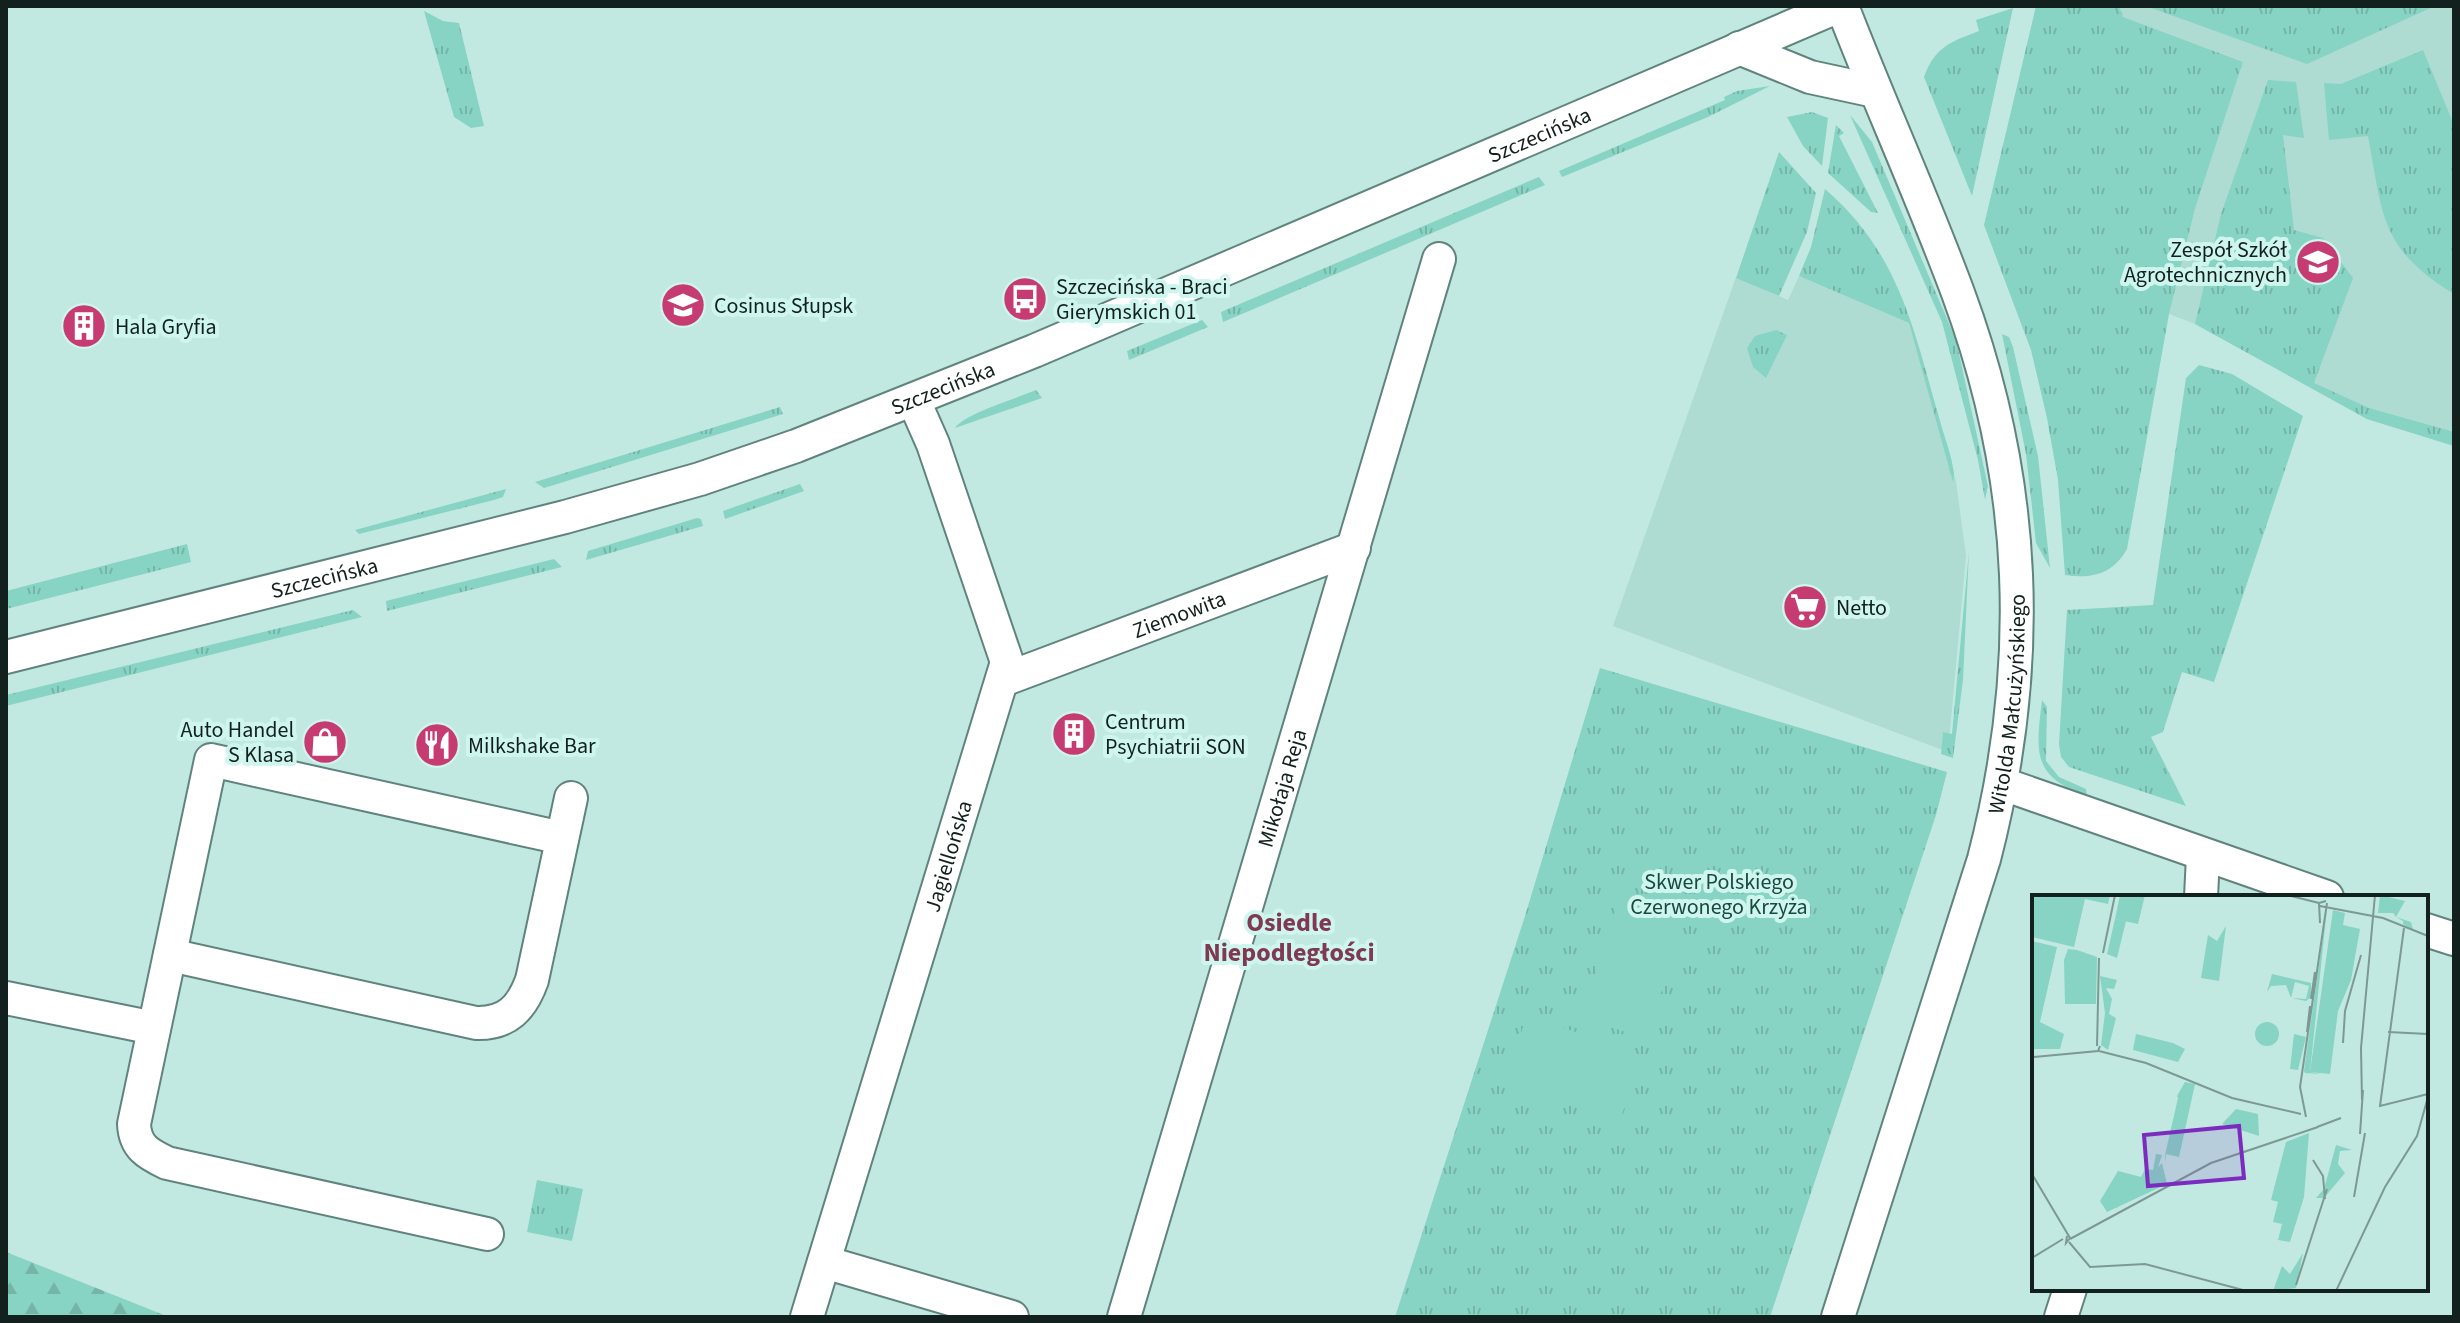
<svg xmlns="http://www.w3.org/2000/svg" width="2460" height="1323" font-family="'Source Sans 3',sans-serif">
<defs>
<pattern id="grass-tufts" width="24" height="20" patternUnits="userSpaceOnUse" patternTransform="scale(2)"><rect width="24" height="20" fill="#87d3c4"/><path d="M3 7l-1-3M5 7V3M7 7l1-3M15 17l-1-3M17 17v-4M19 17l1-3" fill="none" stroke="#74b5a8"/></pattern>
<pattern id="forest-firs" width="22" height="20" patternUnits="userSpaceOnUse" patternTransform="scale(2)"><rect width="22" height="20" fill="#87d3c4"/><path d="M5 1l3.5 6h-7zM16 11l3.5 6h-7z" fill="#74b5a8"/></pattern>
</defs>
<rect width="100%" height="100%" fill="#c2e9e1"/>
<path fill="#aedcd2" d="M 2119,6 L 2454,6 L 2454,446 L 2367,419 L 2195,324 L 2169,314 L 2195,209 L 2243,62 L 2122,17 Z
M 1799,276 L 1909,323 L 1956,481 L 1966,556 L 1948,752 L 1613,626 L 1736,277 L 1788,300 Z"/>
<path fill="url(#grass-tufts)" d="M 2036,6 L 2119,6 L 2123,17 L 2243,62 L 2195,209 L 2169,314 L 2127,549 C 2113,574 2092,579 2065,575 L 2058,480 L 2047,418 L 2031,350 L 1984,225 Z
M 2146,6 L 2435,6 L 2307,64 Z
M 2013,8 L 1972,196 L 1924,77 C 1935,47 1950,42 1979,31 L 1976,20 Z
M 424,11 L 443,21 L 459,23 L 484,126 L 471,128 L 454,117 Z
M 2423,50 L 2454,125 L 2454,294 C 2379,248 2383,215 2368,136 L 2329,140 L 2324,83 L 2341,84 Z
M 2268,80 L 2296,82 L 2304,138 L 2283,135 L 2294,230 L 2323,238 L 2353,278 L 2314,383 L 2369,408 L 2454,432 L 2454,446 L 2367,419 L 2195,324 L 2221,214 Z
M 1770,86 L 1708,117 L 1562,177 L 1559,171 L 1725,100 L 1724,97 L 1737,91 Z
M 1812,112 L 1828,118 L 1822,166 L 1803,146 L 1787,117 Z
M 1850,115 L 1872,142 L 1956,340 L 1988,486 L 1985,500 L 1978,460 L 1942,322 Z
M 1836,125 L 1844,133 L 1839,136 L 1878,213 L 1871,212 L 1828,173 Z
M 1779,152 L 1816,193 L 1807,232 L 1779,296 L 1736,278 Z
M 1539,177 L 1545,185 L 1223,322 L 1221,312 Z
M 1825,189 C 1899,253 1913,327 1939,417 C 1943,435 1957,466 1953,482 L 1909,323 L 1799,276 L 1811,247 Z
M 1202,320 L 1208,327 L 1129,360 L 1127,351 Z
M 1776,330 L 1787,335 L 1766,378 L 1753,367 L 1747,348 L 1755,336 Z
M 2002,334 L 2009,337 L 2013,347 L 2038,456 L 2050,568 L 2036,543 L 2026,454 Z
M 2199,365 L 2232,374 L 2303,416 L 2214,682 L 2182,672 L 2163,732 L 2151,737 L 2186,806 L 2069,767 L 2061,757 L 2059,744 L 2067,610 L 2153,605 L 2186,378 Z
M 1036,390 L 1042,398 L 955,428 C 964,414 1015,399 1036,390 Z
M 780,407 L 783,414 L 544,488 L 535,482 Z
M 800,484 L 804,491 L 725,519 L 723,511 Z
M 506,489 L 503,497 L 494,500 L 359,534 L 355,530 Z
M 697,518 L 701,519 L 703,526 L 586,560 L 588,551 Z
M 187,544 L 191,562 L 6,609 L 6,591 Z
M 1969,551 L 1963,680 L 1953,758 L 1941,754 L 1943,732 L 1952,734 Z
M 554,559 L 562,567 L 387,611 L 386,601 Z
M 353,610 L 362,617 L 6,706 L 6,695 Z
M 1600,668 L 1947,772 L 1936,815 L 1770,1317 L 1395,1317 L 1525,916 Z
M 2042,700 L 2047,707 L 2046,761 L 2059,777 L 2086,789 L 2087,796 C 2031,776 2036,752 2042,700 Z
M 537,1180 L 583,1189 L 572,1241 L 527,1232 Z"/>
<path fill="url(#forest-firs)" d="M 6,1252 L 169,1317 L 6,1317 Z"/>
<path fill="#87d3c4" d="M 1617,904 L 1683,925 L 1646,1039 L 1581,1017 Z
M 1527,1015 L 1641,1055 L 1620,1121 L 1504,1083 Z"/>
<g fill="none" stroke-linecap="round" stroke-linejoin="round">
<g stroke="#60847d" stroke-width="36">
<g id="minor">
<path d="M 1739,48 L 1810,77 L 1875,91"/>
<path id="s1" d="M 6,657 L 565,517 L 700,479 L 796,446 L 1034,351 L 1839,6"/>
<path id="s2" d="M 1003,680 L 1354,548"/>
<path d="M 2003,784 L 2327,897"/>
<path d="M 2201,897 L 2203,856"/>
<path d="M 2426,930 L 2454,939"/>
<path d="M 170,955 L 476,1023 C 507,1024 522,1008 532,980 L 571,798"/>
<path d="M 6,998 L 154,1028"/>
<path d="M 487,1234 L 167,1163 C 148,1154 135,1147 134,1124 L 211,760 L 562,838"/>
<path d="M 824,1262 L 1012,1317"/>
<path id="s3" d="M 807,1317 L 1007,662 L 933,444 L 914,401"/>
<path id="s4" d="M 1124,1317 L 1439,259"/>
<path id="s5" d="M 1838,1317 L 1984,859 C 2034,666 2028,482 1958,293 C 1922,196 1879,102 1842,6"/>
<path d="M 2061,1317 L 2070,1289"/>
</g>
</g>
<use href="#minor" stroke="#fff" stroke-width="32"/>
</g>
<defs>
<g id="school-disc" transform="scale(2.3)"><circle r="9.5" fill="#c63b71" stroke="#cff6ee"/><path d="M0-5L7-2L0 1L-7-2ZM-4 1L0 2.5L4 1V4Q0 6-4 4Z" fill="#fff"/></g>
<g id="bus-disc" transform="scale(2.3)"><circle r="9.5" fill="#c63b71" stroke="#cff6ee"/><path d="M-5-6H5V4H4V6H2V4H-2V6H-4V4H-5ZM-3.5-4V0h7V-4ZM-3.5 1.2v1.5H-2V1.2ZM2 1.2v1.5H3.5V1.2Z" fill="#fff"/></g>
<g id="building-disc" transform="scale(2.3)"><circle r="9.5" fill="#c63b71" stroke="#cff6ee"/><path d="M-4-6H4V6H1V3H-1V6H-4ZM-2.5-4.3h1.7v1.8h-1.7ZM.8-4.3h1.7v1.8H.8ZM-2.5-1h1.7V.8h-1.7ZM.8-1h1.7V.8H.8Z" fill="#fff"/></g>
<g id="supermarket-disc" transform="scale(2.3)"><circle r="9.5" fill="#c63b71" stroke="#cff6ee"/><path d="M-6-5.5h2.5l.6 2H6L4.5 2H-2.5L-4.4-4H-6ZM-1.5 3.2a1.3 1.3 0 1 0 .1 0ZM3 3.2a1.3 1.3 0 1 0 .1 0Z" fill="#fff"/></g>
<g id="shop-disc" transform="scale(2.3)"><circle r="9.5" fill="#c63b71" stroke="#cff6ee"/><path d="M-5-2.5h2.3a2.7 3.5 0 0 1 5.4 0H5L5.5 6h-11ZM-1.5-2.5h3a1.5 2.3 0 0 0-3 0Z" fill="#fff"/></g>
<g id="restaurant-disc" transform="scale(2.3)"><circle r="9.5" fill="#c63b71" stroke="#cff6ee"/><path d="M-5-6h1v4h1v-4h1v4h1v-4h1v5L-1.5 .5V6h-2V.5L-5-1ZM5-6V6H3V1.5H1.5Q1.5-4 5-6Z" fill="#fff"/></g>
</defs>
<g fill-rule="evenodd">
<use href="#school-disc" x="2318" y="262"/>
<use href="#bus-disc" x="1025" y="299"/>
<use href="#school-disc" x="683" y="305"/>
<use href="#building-disc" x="84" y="326"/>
<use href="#supermarket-disc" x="1805" y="607"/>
<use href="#building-disc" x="1074" y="734"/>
<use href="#shop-disc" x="325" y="742"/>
<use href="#restaurant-disc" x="437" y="745"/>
</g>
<g text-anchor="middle" stroke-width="8" stroke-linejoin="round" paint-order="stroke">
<g font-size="22" fill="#13211e" stroke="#cff6ee">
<text dy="8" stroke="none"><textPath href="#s1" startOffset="1624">Szczecińska</textPath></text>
<text dy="8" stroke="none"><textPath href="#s1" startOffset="976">Szczecińska</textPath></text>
<text dy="8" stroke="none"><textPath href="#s1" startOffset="328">Szczecińska</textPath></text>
<text dy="8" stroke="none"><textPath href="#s2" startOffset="188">Ziemowita</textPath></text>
<text dy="8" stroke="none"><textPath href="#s5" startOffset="638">Witolda Małcużyńskiego</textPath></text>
<text dy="8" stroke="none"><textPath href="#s4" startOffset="552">Mikołaja Reja</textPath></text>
<text dy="8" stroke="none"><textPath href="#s3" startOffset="482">Jagiellońska</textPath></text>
</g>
<g font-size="22" fill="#13211e" stroke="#cff6ee" text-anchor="start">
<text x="2287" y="257" text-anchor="end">Zespół Szkół<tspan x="2287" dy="25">Agrotechnicznych</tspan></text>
<text x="1056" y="294">Szczecińska - Braci<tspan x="1056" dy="25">Gierymskich 01</tspan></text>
<text x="714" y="313">Cosinus Słupsk</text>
<text x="115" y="334">Hala Gryfia</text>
<text x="1836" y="615">Netto</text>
<text x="1105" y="729">Centrum<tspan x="1105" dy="25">Psychiatrii SON</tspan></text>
<text x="294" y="737" text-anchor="end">Auto Handel<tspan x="294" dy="25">S Klasa</tspan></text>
<text x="468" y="753">Milkshake Bar</text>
</g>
<g font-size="22" fill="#194a42" stroke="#cff6ee">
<text x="1719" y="889">Skwer Polskiego<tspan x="1719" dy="25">Czerwonego Krzyża</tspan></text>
</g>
<g font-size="26" font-weight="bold" fill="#7f3951" stroke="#cff6ee">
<text x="1289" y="931">Osiedle<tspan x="1289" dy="30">Niepodległości</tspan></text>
</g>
</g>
<g transform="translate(2032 895)">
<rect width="396" height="396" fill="#c2e9e1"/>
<path d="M 348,0 L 373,6 L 364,22 L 379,27 L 381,35 L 371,29 L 371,26 L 364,22 L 361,18 L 346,18 ZM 295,13 L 278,177 L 289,179 L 273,178 L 272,176 ZM 194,31 L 187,86 L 169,83 L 176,40 L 185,46 ZM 45,55 L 65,62 L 64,109 L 33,109 L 32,65 L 36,54 ZM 240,79 L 279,88 L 279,102 L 274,106 L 264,104 L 261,103 L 274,104 L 277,91 L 263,87 L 259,103 L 254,90 L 239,91 L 235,97 ZM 68,81 L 85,85 L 82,94 L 74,93 L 80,104 L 77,119 L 84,123 L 76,155 L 69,150 L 73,118 ZM223 139a12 12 0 1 1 24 0a12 12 0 1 1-24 0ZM 262,139 L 274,142 L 266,175 L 258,174 ZM 153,187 L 163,189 L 147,262 L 134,259 L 133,268 L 133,260 L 146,203 L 145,201 ZM 277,238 L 272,302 L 258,347 L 246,345 L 250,329 L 241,327 L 246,307 L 239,305 L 254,247 ZM 304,250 L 320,255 L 308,256 L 306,269 L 313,278 L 292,303 L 284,303 L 292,294 ZM 124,259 L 130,260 L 126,272 L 130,268 L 135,289 L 75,317 L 68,306 L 86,276 L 109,282 L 113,274 L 121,275 ZM 271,358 L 264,393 L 241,396 L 250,371 L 258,379 Z" fill="#87d3c4"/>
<path d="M 83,24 L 94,26 L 85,63 L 75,59 ZM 204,214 L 226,219 L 227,241 L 190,229 Z" fill="#87d3c4"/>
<path d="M 0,0 L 78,0 L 76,9 L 53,4 L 42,52 L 0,42 ZM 88,0 L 113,0 L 106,29 L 83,24 ZM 301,15 L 313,18 L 311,30 L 328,34 L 319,85 L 306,116 L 298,179 L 278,177 ZM 0,46 L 25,52 L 8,127 L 32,139 L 28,154 L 0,154 ZM 104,139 L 141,148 L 153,154 L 146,167 L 101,155 ZM 86,281 L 95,281 L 99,289 L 85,313 L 76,306 Z" fill="#87d3c4"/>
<path fill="none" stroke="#7c9993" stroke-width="2" d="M 255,0 L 287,8M 288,11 L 351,23 L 396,41M 288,28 L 287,8 L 294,6M 372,33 L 348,211 L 396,199M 71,58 L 83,0M 279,104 L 283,77M 275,137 L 278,111M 356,137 L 396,139M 311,148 L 313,116 L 329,60M 65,151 L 67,63M 67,156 L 114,168 L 200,203 L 269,219M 2,162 L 66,156 L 68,151M 330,205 L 329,153 L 343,0M 274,222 L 268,192 L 295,8M 285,232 L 309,223M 328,239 L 331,195M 281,265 L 291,281 L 293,304M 0,279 L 38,343 L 34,348 L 35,341M 322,302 L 333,238M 38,344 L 179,268 L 286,232M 37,347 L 58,372 L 113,369 L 211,395M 0,363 L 31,344M 264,390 L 295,294M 304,396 L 353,292 L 385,241 L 396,202"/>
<path fill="#7b2cbf" fill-opacity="0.15" stroke="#7b2cbf" stroke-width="4" d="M 207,231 L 212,283 L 116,291 L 112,240 Z"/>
<rect width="396" height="396" fill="none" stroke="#13211e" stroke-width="4"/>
</g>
<rect width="2460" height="1323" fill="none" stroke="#13211e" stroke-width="16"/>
</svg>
